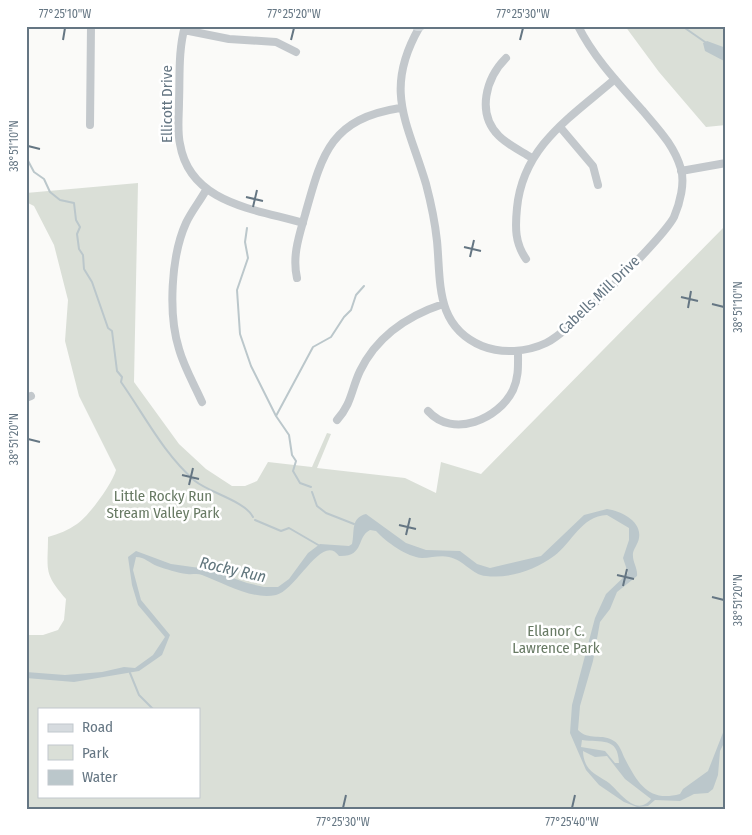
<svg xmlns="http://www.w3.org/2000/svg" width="752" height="835" font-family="'Fira Sans Condensed',sans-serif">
<rect width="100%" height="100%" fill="#fafaf8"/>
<path fill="#dadfd7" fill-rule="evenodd" d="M 625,26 L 720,26 L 726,30 L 726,125 L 706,127 L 659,72 Z
M 138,183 L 134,382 L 179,444 L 206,469 L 232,486 L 245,486 L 257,481 L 268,462 L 312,467 L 327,433 L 331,434 L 317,468 L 405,478 L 436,493 L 441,462 L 481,474 L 726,225 L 726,809 L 26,809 L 26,635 L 43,635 L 58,630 L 64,620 L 66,599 C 43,572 48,571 48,537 C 59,534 68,530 77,524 C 89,516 112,484 116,470 L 79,396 L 65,341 L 68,300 L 54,245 L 34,206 L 26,202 L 26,193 ZM 39,709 L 199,709 L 199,796 L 39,796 Z"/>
<path fill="#bbc7cb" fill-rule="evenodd" d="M 707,41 L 726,48 L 726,62 L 705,51 L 703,43 Z
M 607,509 C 621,511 642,521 639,538 C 638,544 634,548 633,553 C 632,562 638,568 637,576 L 617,592 L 610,609 L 600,622 L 593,661 L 580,706 L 578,730 C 588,741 603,733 614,741 C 619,744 622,752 624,757 C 637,782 648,803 680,794 L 683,789 L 708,771 L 726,725 L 726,739 L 720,751 L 718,775 L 713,789 L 708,793 L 694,794 L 680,801 L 655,800 L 648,806 L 637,807 L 624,802 L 599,785 L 586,770 L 570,733 L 572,705 L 595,618 L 606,594 L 628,573 L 623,558 L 629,540 L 629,528 L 607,515 C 581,516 572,543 554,556 C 535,570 509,579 486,576 C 472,575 464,560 449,557 C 440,555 431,558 422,558 C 407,557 386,542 376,531 L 370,530 C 356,537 365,557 339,556 C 322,532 297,590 276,595 C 251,600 224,583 202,575 C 197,573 192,575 187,574 C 177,573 166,569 157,566 C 149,563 145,557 136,557 L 133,570 L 141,600 L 170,635 L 162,655 L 139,671 L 74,682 L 26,678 L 26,672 L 65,675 L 102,672 L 124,667 L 135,668 L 153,655 L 165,637 L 138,605 L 132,585 L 128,557 L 136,551 L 171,564 L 207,569 L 247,583 L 264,587 L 278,587 L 289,579 L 308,553 L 320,544 L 349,546 L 352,544 C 355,532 350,518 366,514 L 406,543 L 426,550 L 460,551 L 477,564 L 490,568 L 541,556 L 584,515 ZM 582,740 C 601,743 618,736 619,763 L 615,763 L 605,751 L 581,747 ZM 583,751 L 595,757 L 607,756 L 625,779 L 651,799 C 636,818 619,791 609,783 C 602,778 591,773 587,766 C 584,761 583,755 583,751 Z"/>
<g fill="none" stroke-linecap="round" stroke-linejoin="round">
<path stroke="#bbc7cb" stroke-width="2" d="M 682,26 L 705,42
M 26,157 L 34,172 L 44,179 L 50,192 L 60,200 L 74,203 L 76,220 L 80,227 L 77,234 L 79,249 L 83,255 L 84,269 L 92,282 L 108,328 L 112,331 L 117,371 L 122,377 L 121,382 C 145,416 163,453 195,481 C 210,493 245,501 253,517
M 247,228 L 245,242 L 248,258 L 237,290 L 240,334 L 251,366 L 276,416 L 289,435 L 292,455 L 296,461 L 293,471 L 300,483 L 311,487
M 276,416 L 313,347 L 331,337 L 344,317 L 351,310 L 356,295 L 364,286
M 312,492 L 317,506 L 326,513 L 354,524
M 255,520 L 281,531 L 289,528 L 320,546
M 130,673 L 139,695 L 153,709"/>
<path stroke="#c3c8cc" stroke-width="8" d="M 185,26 C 178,51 180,77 179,102 C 179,116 177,131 180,144 C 190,204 256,209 303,223
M 419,28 C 383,91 408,123 426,184 C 431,203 435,222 437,241 C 441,283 435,326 482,346 C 502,354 527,352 546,343 C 568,333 663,238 674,217 C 680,203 685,183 681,169 C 674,145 658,129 643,111 C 619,84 594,58 578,26
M 184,30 L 229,39 L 276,42 L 296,52
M 506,58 C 486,78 476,113 499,136 C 508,145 521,151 532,158
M 90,125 L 91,26
M 560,127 L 593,166 L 598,185
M 681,171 L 726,163
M 526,259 C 515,243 515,228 517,208 C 523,146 571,117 615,79
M 297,278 C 292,256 299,236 305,215 C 322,154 330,119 400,108
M 26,398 L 31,396
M 202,402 C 194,384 184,367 179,349 C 168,314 171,256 186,223 C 191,212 200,201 206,190
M 428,411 C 453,439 499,419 513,390 C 519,377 518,365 518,351
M 337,420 C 352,403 351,390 360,371 C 377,336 407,316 443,304"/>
<path stroke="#d6dbdf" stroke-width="10" d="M 417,26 L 420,26"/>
</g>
<path fill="none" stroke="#657683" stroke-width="2" d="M 63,40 L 65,28M 291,40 L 294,28M 520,40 L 523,28M 28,146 L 40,149M 246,197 L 263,201M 253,207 L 257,190M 464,247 L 481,251M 470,257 L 474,240M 681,297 L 698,301M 712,304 L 724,307M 688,308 L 691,291M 28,439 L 40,442M 182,475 L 199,479M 189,485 L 193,468M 399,525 L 416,529M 406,535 L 410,518M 617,575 L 634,579M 623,586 L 627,569M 712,597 L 724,600M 343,808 L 346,795M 572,808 L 575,795"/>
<g text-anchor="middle" stroke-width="5" stroke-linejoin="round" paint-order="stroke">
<g font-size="15" fill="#657683" stroke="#fff">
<text transform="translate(167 104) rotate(-90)" y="5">Ellicott Drive</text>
<text transform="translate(599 295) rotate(-44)" y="5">Cabells Mill Drive</text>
</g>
<g font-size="15" fill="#687a64" stroke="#fff">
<text x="163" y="501">Little Rocky Run<tspan x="163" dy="17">Stream Valley Park</tspan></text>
<text x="556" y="636">Ellanor C.<tspan x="556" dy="17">Lawrence Park</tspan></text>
</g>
<g font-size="16" font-style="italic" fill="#60757c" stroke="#fff">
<text transform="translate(233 569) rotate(13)" y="6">Rocky Run</text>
</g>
</g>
<rect width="752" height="835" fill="none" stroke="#ffffff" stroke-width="55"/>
<rect x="38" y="708" width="162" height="90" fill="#ffffff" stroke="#c1c8cd"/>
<rect x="48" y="724" width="25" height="8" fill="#d6dbdf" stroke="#c1c8cd"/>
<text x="82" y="732" font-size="15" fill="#657683">Road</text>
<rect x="48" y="745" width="25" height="15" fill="#dadfd7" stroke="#c1c8cd"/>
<text x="82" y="758" font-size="15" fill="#657683">Park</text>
<rect x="48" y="770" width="25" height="15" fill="#bbc7cb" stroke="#c1c8cd"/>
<text x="82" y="782" font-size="15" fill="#657683">Water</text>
<rect x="28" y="28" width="696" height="780" fill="none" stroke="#657683" stroke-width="2"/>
<g font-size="12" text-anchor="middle" fill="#657683">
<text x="65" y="18">77°25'10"W</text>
<text x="294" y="18">77°25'20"W</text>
<text x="523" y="18">77°25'30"W</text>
<text transform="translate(14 146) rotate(-90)" y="4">38°51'10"N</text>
<text transform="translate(738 307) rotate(-90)" y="4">38°51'10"N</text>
<text transform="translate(14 439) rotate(-90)" y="4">38°51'20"N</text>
<text transform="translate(738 600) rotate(-90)" y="4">38°51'20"N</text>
<text x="343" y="826">77°25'30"W</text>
<text x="572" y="826">77°25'40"W</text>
</g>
</svg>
